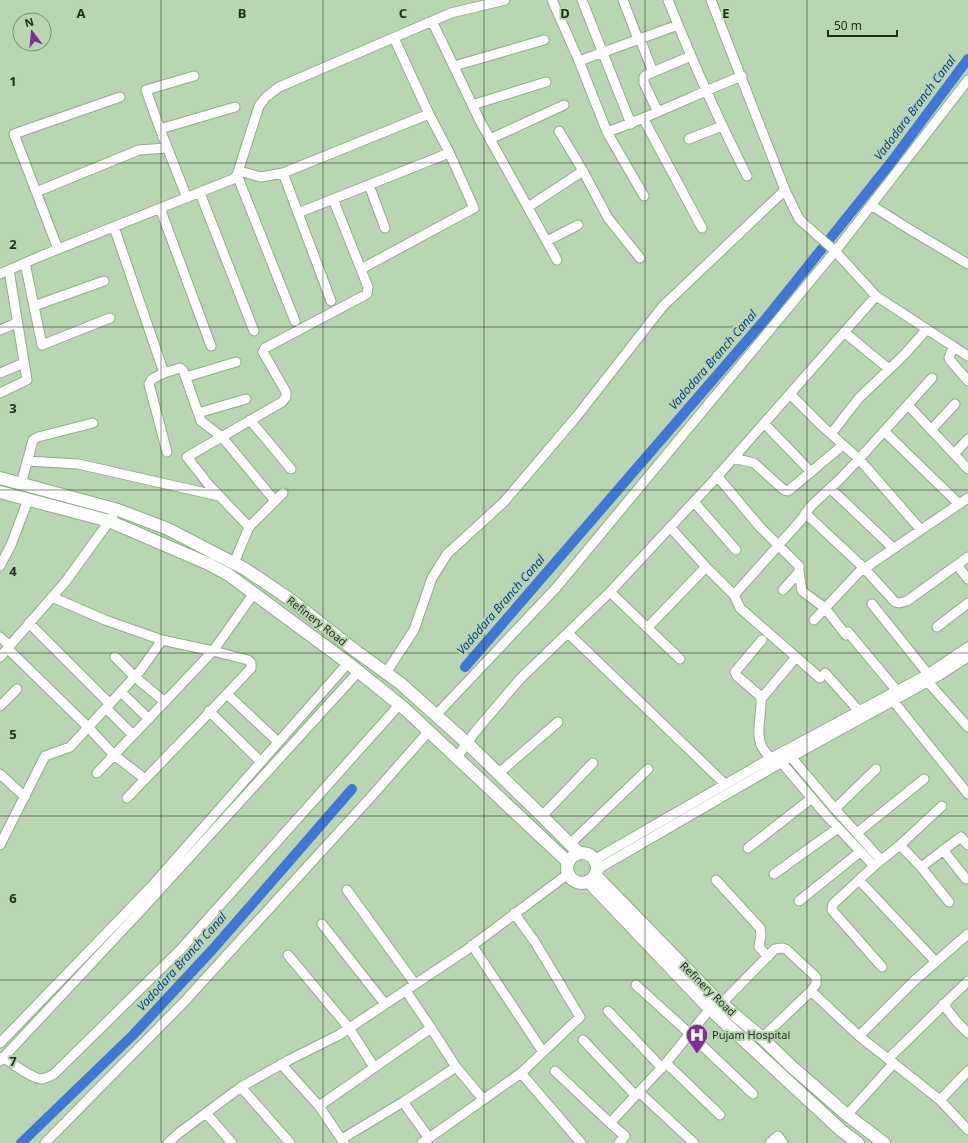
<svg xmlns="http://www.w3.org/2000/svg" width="968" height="1143" font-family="'Noto Sans',sans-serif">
<rect width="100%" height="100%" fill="#b7d6b1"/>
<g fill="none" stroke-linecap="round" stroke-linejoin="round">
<path stroke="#4076d5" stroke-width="10" d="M 465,667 L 768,316 L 889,165 L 968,59
M 21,1143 L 133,1035 L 213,949 L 352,789"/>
<g stroke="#8eac88" stroke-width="11">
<path id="minor" d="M 552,0 L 579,61 L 607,132 C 653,116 696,94 742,76
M 582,0 L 631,124
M 623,0 L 638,39
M 668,0 C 692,60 718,119 747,176
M 711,0 L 785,190 L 799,219 L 835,251 L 876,296 L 968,356
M 432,21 L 480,121 L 557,260
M 394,38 L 429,114
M 640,39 L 653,72
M 579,61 L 678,25
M 454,66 L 544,40
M 472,105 L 546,82
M 658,112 L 644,83 L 644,77 L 646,75 L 691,56
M 643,118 L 702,228
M 160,129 L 146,90 L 194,76
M 607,132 L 644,196
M 490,139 L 564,105
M 689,139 L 722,126
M 239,171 L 261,177 L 283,173
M 583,171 L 608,218 L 640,258
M 237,175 L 295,321
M 369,185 L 385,228
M 36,192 L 139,150 L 167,148
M 200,193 L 254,331
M 187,198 L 160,129 L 235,107
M 871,205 L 909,229 L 968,264
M 528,207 L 583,171 L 559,131
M 160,208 L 211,346
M 298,213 L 449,153
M 114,227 L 164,373 L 180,368 L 183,370 L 201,421 L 222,437 L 275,501
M 547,241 L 578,225
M 58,249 L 14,134 L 120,97
M 25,263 L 42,345 L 110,318
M 0,274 L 41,256 L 233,179 L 237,175 L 259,106 L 266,97 L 279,87 L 451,13 L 505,0
M 331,301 L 283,173 L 429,114 L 448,150 L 474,208 L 361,269
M 34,306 L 104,281
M 0,330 L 17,323
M 844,332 L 889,369
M 953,346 L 949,358 L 950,360 L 968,381
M 0,373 L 24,363
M 164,373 L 152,379 L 149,384 L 167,452
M 186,377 L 236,362
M 0,393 L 27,380 L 9,270
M 908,405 L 968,469
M 198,413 L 246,399
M 250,420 L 291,469
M 764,423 L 811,472
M 931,430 L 955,404
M 884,431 L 959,504
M 831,434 L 859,398 L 904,355 L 927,329
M 954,454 L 968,439
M 733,458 L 754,463 L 784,490 L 788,491 L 843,445
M 27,461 L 78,464 L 219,496
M 717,476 L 760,527 L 799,566 L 799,572 L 783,590
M 21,484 L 33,440 L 38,437 L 93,423
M 830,488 L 893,548
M 694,502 L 736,550
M 805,513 L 864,568 L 895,602 L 899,603 L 907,601 L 968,557
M 249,527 L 283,493
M 670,527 L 706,567
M 921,530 L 859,459 L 932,378
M 234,563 L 249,527 L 209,485 L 187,457 L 282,402 L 286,397 L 286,392 L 263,352 L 265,348 L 367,294 L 368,287 L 333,199
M 957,565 L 968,579
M 0,566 L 11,545 L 28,500
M 799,572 L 802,591 L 825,608 L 846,635
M 610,592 L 680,659
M 734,595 L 740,608 L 820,678
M 52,597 L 105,620 L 162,640 L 213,651 L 248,660 L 251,663 L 251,668 C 211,712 168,755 127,798
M 872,604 L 928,674
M 814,620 L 859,572 L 968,498
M 29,623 L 110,704
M 648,627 L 706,567 L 734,595 L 801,520 L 810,507 L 840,479 L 859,459 L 822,426 L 790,394
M 937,627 L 968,603
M 848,632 L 897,691
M 568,633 L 725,784
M 0,637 L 10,646
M 762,640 L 735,672 L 737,676 L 759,695 L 761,699 C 762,714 755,733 762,747 C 765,752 770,757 773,762
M 7,648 L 88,727 L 114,755 L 145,779
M 0,657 L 66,581 L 113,516
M 115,657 L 135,677 L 165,702
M 386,673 L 414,630 L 432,578 L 447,554 L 504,502 L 577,416 L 663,306 L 785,190
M 825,673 L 859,711
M 928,682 L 968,727
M 121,692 L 149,719
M 227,694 L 278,742
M 890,697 L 968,794
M 761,699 L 796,657
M 0,706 L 17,689
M 106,708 L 133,735
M 209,711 L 261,762
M 436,715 L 556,588 L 841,244 L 968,80
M 457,757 L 475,732 L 520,679 L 610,592 L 715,479 L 876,296
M 791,757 L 835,809 L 881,860
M 782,763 L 827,816 L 874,866
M 97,773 L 213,651 L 254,593
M 499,773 L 558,722
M 0,774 L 25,797
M 835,809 L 876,769
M 542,816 L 593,763
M 857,833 L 924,779
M 570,844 L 648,769
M 0,845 L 45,756 L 70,747 L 140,671 L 162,640
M 900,845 L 942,806
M 748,848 L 812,798
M 943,850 L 966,879
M 594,860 L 771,758 L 928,674 L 968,647
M 921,867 L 949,902
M 596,870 L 791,757 L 940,675 L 968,657
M 774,874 L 838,828
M 716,880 L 760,928 L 761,935 L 759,947 L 768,957
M 859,880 L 936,962
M 347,890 L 415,984
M 799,901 L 860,852
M 514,913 L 535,942 L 580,1017 L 521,1073 L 581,1143
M 322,924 L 385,1004
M 472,945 L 543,1052
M 288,955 L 349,1028 L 374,1067
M 882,967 L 832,910 L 833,904 L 874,866 L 900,845 L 921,867 L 961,837 L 968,845
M 636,985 L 690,1034 L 753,1094
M 406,991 L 431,1028
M 721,1004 L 775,949 L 782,948 L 786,949 L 816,977 L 816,984 L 811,991
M 943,1004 L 957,1022 L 968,1033
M 608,1011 L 662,1068
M 859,1036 L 914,981 L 968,934
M 762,1038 L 811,991 L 859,1036 L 940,1100 L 968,1071
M 583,1040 L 635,1095
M 0,1043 L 151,887 L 348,663
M 3,1057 C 12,1063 32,1079 42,1079 C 47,1078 51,1076 54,1074 L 181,949 L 400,704
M 888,1059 L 968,981
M 0,1061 L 145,906 L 359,671
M 666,1063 L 720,1115
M 281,1064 L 319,1106 L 431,1028 L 456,1067 L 403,1102 L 342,1139
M 456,1067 L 483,1099
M 555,1071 L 610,1123
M 241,1087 L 290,1143
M 639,1092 L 694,1143
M 940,1100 L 968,1130
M 403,1102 L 429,1138
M 319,1106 L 344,1143
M 206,1113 L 232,1143
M 847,1115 L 894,1063
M 45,1143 L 184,1002 L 370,798 L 429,731
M 168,1143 L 179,1133 L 241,1087 L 289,1060 L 339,1035 L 465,951 L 568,874
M 422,1143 L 521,1073
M 619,1143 L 625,1136 L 610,1123 L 666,1063 L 713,1005
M 770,1143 L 778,1136 L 783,1143"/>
</g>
<g stroke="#8eac88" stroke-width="14">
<path id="major" d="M 0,478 L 118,510 L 168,529 L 245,569 L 291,600 L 357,652 L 400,683 L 467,743 L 542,816 L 579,853
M 0,492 L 109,521 L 209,564 L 229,575 L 348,663 L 405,709 L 568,862
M567 868a15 15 0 1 1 30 0a15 15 0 1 1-30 0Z
M 595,875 L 714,997 L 762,1038 L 791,1066 L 847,1115 L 884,1143
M 588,881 L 710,1009 L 842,1131 L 858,1143"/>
</g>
<use href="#minor" stroke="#fff" stroke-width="9"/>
<use href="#major" stroke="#fff" stroke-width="12"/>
</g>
<path fill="none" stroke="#212d1e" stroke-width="1" stroke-opacity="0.55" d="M 161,0 L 161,1143M 323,0 L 323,1143M 484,0 L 484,1143M 645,0 L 645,1143M 807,0 L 807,1143M 0,163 L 968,163M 0,327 L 968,327M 0,490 L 968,490M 0,653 L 968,653M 0,816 L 968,816M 0,980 L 968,980"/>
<defs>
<g id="hospital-pin" transform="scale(1.15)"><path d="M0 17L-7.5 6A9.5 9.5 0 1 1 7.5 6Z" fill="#852a96" stroke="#b7d6b1"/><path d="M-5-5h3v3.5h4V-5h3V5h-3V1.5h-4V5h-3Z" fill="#fff"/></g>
</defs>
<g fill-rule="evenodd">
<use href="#hospital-pin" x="697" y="1035"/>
</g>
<g text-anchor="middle" stroke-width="4" stroke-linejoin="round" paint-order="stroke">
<g font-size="11" fill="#212d1e" stroke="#b7d6b1">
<text transform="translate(317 621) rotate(38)" y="4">Refinery Road</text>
<text transform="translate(708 989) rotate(44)" y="4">Refinery Road</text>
</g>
<g font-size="11" fill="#212d1e" stroke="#b7d6b1" text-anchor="start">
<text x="712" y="1039">Pujam Hospital</text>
</g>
<g font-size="12" font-style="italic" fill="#073a8e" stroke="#b7d6b1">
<text transform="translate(915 108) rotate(-53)" y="4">Vadodara Branch Canal</text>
<text transform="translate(713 360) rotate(-49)" y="4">Vadodara Branch Canal</text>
<text transform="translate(501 605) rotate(-49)" y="4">Vadodara Branch Canal</text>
<text transform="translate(182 962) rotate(-48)" y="4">Vadodara Branch Canal</text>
</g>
</g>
<g font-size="13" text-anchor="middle" font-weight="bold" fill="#212d1e" stroke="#b7d6b1" stroke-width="4" stroke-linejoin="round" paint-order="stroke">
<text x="81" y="18">A</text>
<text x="242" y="18">B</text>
<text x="403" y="18">C</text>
<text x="565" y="18">D</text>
<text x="726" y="18">E</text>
<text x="13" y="86">1</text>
<text x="13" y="249">2</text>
<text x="13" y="413">3</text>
<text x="13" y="576">4</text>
<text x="13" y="739">5</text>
<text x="13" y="903">6</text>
<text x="13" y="1066">7</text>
</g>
<g transform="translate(32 32) rotate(344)"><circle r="19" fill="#b7d6b1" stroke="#7b9276"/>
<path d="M0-3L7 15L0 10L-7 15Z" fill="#852a96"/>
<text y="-6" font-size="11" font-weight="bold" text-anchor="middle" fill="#212d1e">N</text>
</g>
<path d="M828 30v6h69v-6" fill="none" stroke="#212d1e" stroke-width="2"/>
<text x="834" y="30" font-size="12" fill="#212d1e" stroke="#b7d6b1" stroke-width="3" paint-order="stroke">50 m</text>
</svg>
